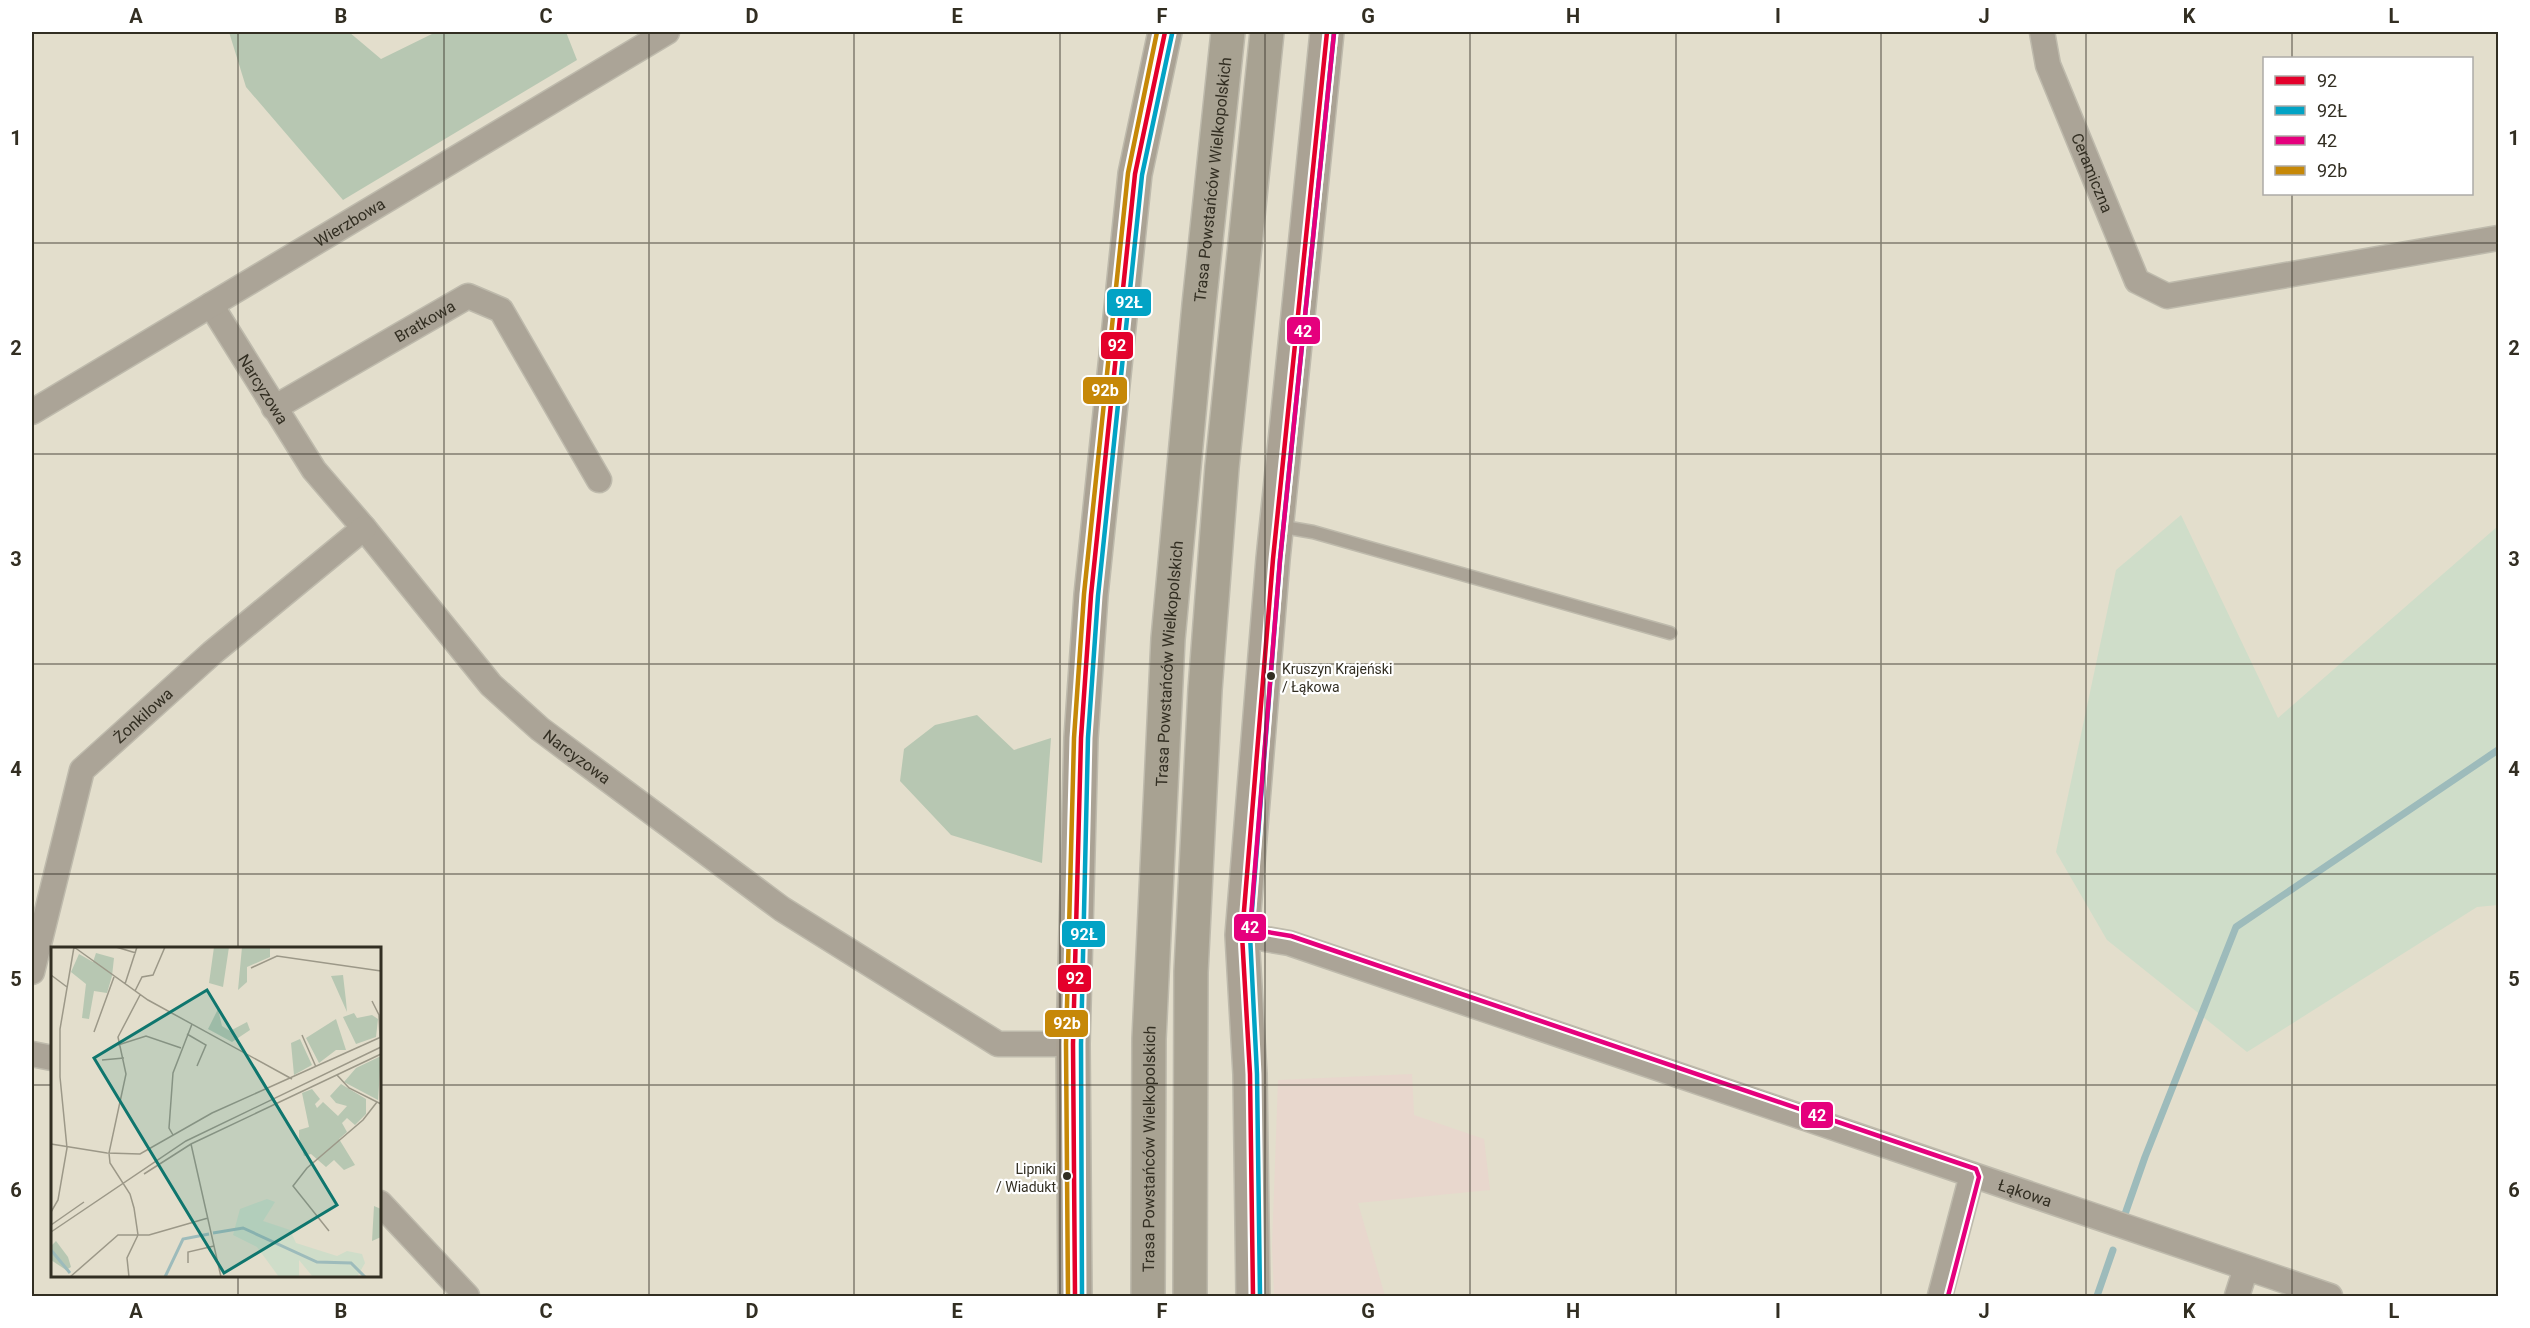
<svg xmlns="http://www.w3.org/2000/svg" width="2530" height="1328" font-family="Roboto,sans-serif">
<rect width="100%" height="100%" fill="#e3decc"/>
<path fill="#e8d7cd" d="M 1412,1074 L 1414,1115 L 1484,1139 L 1490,1190 L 1358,1203 L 1385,1296 L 1274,1296 L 1272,1246 L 1278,1080 Z"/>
<path fill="#cfddc9" d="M 2181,515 L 2278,718 L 2498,526 L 2498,905 L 2477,907 L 2247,1052 L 2107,940 L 2056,852 L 2116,570 Z"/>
<path fill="#b7c7b2" d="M 229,32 L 349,32 L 381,59 L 436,32 L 566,32 L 577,60 L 343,200 L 246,87 Z
M 977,715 L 1014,750 L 1051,738 L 1042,863 L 951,835 L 900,781 L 904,749 L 935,725 Z"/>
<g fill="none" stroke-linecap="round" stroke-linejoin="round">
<path stroke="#9dbbbb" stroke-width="7" d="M 2125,1214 L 2145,1157 L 2236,927 L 2498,750
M 2097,1296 L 2113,1250"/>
<g stroke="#bebaac" stroke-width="15">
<path id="lane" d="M 1278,526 L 1313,532 L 1670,633"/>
</g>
<g stroke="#bebaac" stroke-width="27">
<g id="street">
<path id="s1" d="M 2042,32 L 2048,65 L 2137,281 L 2167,296 L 2498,238"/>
<path id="s2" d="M 211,305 L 314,470 L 364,528 L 491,685 L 540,729 L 782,909 L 998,1044 L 1073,1044"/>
<path id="s3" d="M 274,408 L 468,296 L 501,310 L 599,480"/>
<path id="s4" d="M 32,412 L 667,32"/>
<path id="s5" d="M 1242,935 L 1289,943 L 2330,1296"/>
<path id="s6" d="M 32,972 L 82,770 L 212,653 L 364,528"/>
<path d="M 32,1054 L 52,1058"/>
<path d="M 380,1203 L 467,1296"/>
<path d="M 1940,1296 L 1972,1175"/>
<path d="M 2237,1296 L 2246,1268"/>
</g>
</g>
<g stroke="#bebaac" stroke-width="36">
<path id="secondary" d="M 1075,1296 L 1073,1044 L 1081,738 L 1091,595 L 1135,174 L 1165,32
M 1253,1296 L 1250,1074 L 1242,935 L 1273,559 L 1327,32"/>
</g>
<g stroke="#bebaac" stroke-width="36">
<g id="highway">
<path id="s7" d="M 1148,1296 L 1149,1039 L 1168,639 L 1199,305 L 1228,32"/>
<path d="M 1190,1296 L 1191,972 L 1205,690 L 1222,467 L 1267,32"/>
</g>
</g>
<use href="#lane" stroke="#aba497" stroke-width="12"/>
<use href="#street" stroke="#aba497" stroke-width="24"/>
<use href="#secondary" stroke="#aaa294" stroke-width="33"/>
<use href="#highway" stroke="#a8a292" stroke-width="33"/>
<g stroke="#fff" stroke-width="9">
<path id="bus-1" d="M 1075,1296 L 1073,1044 L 1081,738 L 1091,595 L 1135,174 L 1165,32
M 1253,1296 L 1250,1074 L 1242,935 L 1273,559 L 1327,32"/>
</g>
<g stroke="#fff" stroke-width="9">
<path id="bus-2" d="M 1082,1296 L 1081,1044 L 1088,738 L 1098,596 L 1142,175 L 1172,34
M 1260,1296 L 1257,1074 L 1250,935 L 1280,560 L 1334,33"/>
</g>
<g stroke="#fff" stroke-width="9">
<path id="bus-3" d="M 1334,33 L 1280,560 L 1250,929 L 1291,936 L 1976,1169 L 1979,1177 L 1948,1296"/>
</g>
<g stroke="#fff" stroke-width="9">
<path id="bus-4" d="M 1068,1296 L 1066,1044 L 1074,738 L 1084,594 L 1128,173 L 1157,32"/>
</g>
<use href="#bus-1" stroke="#e4002b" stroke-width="4.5"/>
<use href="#bus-2" stroke="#02a3c5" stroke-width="4.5"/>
<use href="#bus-3" stroke="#e5007d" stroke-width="4.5"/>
<use href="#bus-4" stroke="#c68808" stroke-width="4.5"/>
</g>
<path fill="none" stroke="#322e22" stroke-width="1.5" stroke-opacity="0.55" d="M 238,32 L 238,948M 444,32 L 444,1296M 649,32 L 649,1296M 854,32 L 854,1296M 1060,32 L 1060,1296M 1265,32 L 1265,1296M 1470,32 L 1470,1296M 1676,32 L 1676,1296M 1881,32 L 1881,1296M 2086,32 L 2086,1296M 2292,32 L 2292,58M 2292,194 L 2292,1296M 32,243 L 2498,243M 32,454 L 2498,454M 32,664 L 2498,664M 32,874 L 2498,874M 32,1085 L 52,1085M 380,1085 L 2498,1085M 238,1276 L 238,1296"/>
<g fill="#322e22" stroke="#fff" stroke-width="2">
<circle cx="1271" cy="676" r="5"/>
<circle cx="1067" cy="1176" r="5"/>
</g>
<g text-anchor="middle" stroke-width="4.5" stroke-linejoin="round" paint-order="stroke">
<g font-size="14" fill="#322e22" stroke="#fff" text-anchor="start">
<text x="1282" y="674">Kruszyn Krajeński<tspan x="1282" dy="18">/ Łąkowa</tspan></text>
<text x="1056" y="1174" text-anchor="end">Lipniki<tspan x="1056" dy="18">/ Wiadukt</tspan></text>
</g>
<g font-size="16" fill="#322e22" stroke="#fff">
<text dy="6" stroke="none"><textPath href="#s1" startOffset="150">Ceramiczna</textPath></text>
<text dy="6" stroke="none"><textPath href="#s7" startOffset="1119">Trasa Powstańców Wielkopolskich</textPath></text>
<text dy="6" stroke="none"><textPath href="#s4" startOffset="370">Wierzbowa</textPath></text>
<text dy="6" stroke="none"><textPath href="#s3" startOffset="174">Bratkowa</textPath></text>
<text dy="6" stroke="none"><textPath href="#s2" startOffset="99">Narcyzowa</textPath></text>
<text dy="6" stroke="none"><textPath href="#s7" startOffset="633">Trasa Powstańców Wielkopolskich</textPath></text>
<text dy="6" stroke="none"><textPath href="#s6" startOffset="290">Żonkilowa</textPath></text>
<text dy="6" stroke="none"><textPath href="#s2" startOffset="585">Narcyzowa</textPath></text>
<text dy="6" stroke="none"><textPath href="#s7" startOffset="147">Trasa Powstańców Wielkopolskich</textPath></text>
<text dy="6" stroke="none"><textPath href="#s5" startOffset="825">Łąkowa</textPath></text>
</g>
</g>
<g transform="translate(51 947)">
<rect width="330" height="330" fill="#e3decc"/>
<path d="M 216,252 L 224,255 L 212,274 L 239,283 L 245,296 L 286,309 L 296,304 L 311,307 L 314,316 L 306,330 L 262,330 L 248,313 L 248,330 L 228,330 L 206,300 L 182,288 L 189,262 Z" fill="#cfddc9"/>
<path d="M 163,0 L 178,0 L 172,40 L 158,36 ZM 191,0 L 219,0 L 219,10 L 196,20 L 196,35 L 187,43 ZM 45,6 L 63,11 L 61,29 L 56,46 L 43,44 L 38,72 L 31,71 L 35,37 L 20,25 L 28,7 L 42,15 ZM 292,28 L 295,54 L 296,65 L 280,29 ZM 167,62 L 171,79 L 179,84 L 196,75 L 199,83 L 181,95 L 157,82 ZM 303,66 L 306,71 L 321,68 L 327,72 L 325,90 L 305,97 L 292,70 ZM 285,72 L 295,103 L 285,103 L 268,116 L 255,91 ZM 249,92 L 261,118 L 243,128 L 240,96 ZM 330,109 L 327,153 L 293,135 L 305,121 ZM 290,137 L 315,152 L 315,167 L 304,178 L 296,171 L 291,176 L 296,185 L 288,192 L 304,218 L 293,223 L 283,213 L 275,220 L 260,207 L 253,209 L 248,190 L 248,183 L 258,180 L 251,146 L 261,142 L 269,152 L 264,157 L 266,161 L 272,155 L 287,169 L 296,159 L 285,156 L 279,149 ZM 323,259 L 330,262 L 330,290 L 321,294 ZM 5,294 L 17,310 L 20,320 L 15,323 L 0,313 L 0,299 Z" fill="#b7c7b2"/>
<path fill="none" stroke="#9dbbbb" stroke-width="3" d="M 162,286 L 192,281 L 266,315 L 300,316 L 314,330M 0,303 L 19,326M 114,330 L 132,292 L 158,287"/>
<path fill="none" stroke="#9c9888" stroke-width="1.5" d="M 23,0 L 97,53 L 241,132M 65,0 L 85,6M 200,21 L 226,9 L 330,24M 0,28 L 16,40M 74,37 L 86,0M 84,44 L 91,30 L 102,28 L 114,0M 321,54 L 328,68 L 329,90M 43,85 L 63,30M 136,87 L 155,98 L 146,119M 251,88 L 265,120M 67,98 L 95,89 L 130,101M 51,113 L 73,111M 286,128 L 298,141 L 330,157M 122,188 L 118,181 L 122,126 L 141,77M 0,197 L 56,206 L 89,207 L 161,166 L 330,90M 140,197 L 170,330M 93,227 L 140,197 L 330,107M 0,265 L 7,253 L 16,201 L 9,130 L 9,82 L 23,0M 0,278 L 33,255M 278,284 L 242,239 L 256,221 L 312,173 L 326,155M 0,285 L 135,194 L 330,100M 137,316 L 137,305 L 163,299M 19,330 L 67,288 L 98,288 L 157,271M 78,330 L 76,311 L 87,288 L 83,261 L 79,247 L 59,216 L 58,206 L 75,127 L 67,90 L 89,48"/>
<path fill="#0f766e" fill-opacity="0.15" stroke="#0f766e" stroke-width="3" d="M 156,43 L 286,258 L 173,326 L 43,111 Z"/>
<rect width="330" height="330" fill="none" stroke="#322e22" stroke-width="3"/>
</g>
<g stroke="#fff" stroke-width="2">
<rect x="1106" y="288" width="46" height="29" rx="6" fill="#02a3c5"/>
<rect x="1286" y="316" width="35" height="29" rx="6" fill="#e5007d"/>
<rect x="1100" y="331" width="34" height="29" rx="6" fill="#e4002b"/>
<rect x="1082" y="376" width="46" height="29" rx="6" fill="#c68808"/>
<rect x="1233" y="913" width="34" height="29" rx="6" fill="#e5007d"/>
<rect x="1061" y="920" width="45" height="28" rx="6" fill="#02a3c5"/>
<rect x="1057" y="964" width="35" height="29" rx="6" fill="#e4002b"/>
<rect x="1044" y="1009" width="45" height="29" rx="6" fill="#c68808"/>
<rect x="1800" y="1101" width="34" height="28" rx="6" fill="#e5007d"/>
</g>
<g font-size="16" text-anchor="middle" font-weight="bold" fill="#fff">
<text x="1129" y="308">92Ł</text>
<text x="1303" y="337">42</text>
<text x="1117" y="351">92</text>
<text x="1105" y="396">92b</text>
<text x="1250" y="933">42</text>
<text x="1084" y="940">92Ł</text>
<text x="1075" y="984">92</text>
<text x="1067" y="1029">92b</text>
<text x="1817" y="1121">42</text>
</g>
<rect width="2530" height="1328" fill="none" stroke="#ffffff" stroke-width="66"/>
<rect x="2263" y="57" width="210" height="138" fill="#ffffff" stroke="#adaba7" stroke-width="1.5"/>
<rect x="2275" y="76" width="30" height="9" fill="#e4002b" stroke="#adaba7" stroke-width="1.5"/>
<text x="2317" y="87" font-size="18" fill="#322e22">92</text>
<rect x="2275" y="106" width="30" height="9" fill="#02a3c5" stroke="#adaba7" stroke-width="1.5"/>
<text x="2317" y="117" font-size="18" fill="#322e22">92Ł</text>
<rect x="2275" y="136" width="30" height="9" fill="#e5007d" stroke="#adaba7" stroke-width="1.5"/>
<text x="2317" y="147" font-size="18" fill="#322e22">42</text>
<rect x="2275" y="166" width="30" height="9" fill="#c68808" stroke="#adaba7" stroke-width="1.5"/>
<text x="2317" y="177" font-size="18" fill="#322e22">92b</text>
<rect x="33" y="33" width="2464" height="1262" fill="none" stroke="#322e22" stroke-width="2"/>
<g font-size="20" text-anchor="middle" font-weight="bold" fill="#322e22">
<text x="136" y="23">A</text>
<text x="341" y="23">B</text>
<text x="546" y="23">C</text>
<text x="752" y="23">D</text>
<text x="957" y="23">E</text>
<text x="1162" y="23">F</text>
<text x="1368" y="23">G</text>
<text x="1573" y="23">H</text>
<text x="1778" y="23">I</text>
<text x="1984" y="23">J</text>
<text x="2189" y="23">K</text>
<text x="2394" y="23">L</text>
<text x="16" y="145">1</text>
<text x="2514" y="145">1</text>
<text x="16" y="355">2</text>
<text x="2514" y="355">2</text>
<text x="16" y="566">3</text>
<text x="2514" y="566">3</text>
<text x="16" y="776">4</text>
<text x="2514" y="776">4</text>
<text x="16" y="986">5</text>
<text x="2514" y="986">5</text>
<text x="16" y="1197">6</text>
<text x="2514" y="1197">6</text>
<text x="136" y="1318">A</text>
<text x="341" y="1318">B</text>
<text x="546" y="1318">C</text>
<text x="752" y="1318">D</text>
<text x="957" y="1318">E</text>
<text x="1162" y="1318">F</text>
<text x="1368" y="1318">G</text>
<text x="1573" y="1318">H</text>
<text x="1778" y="1318">I</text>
<text x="1984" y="1318">J</text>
<text x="2189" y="1318">K</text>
<text x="2394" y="1318">L</text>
</g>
</svg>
